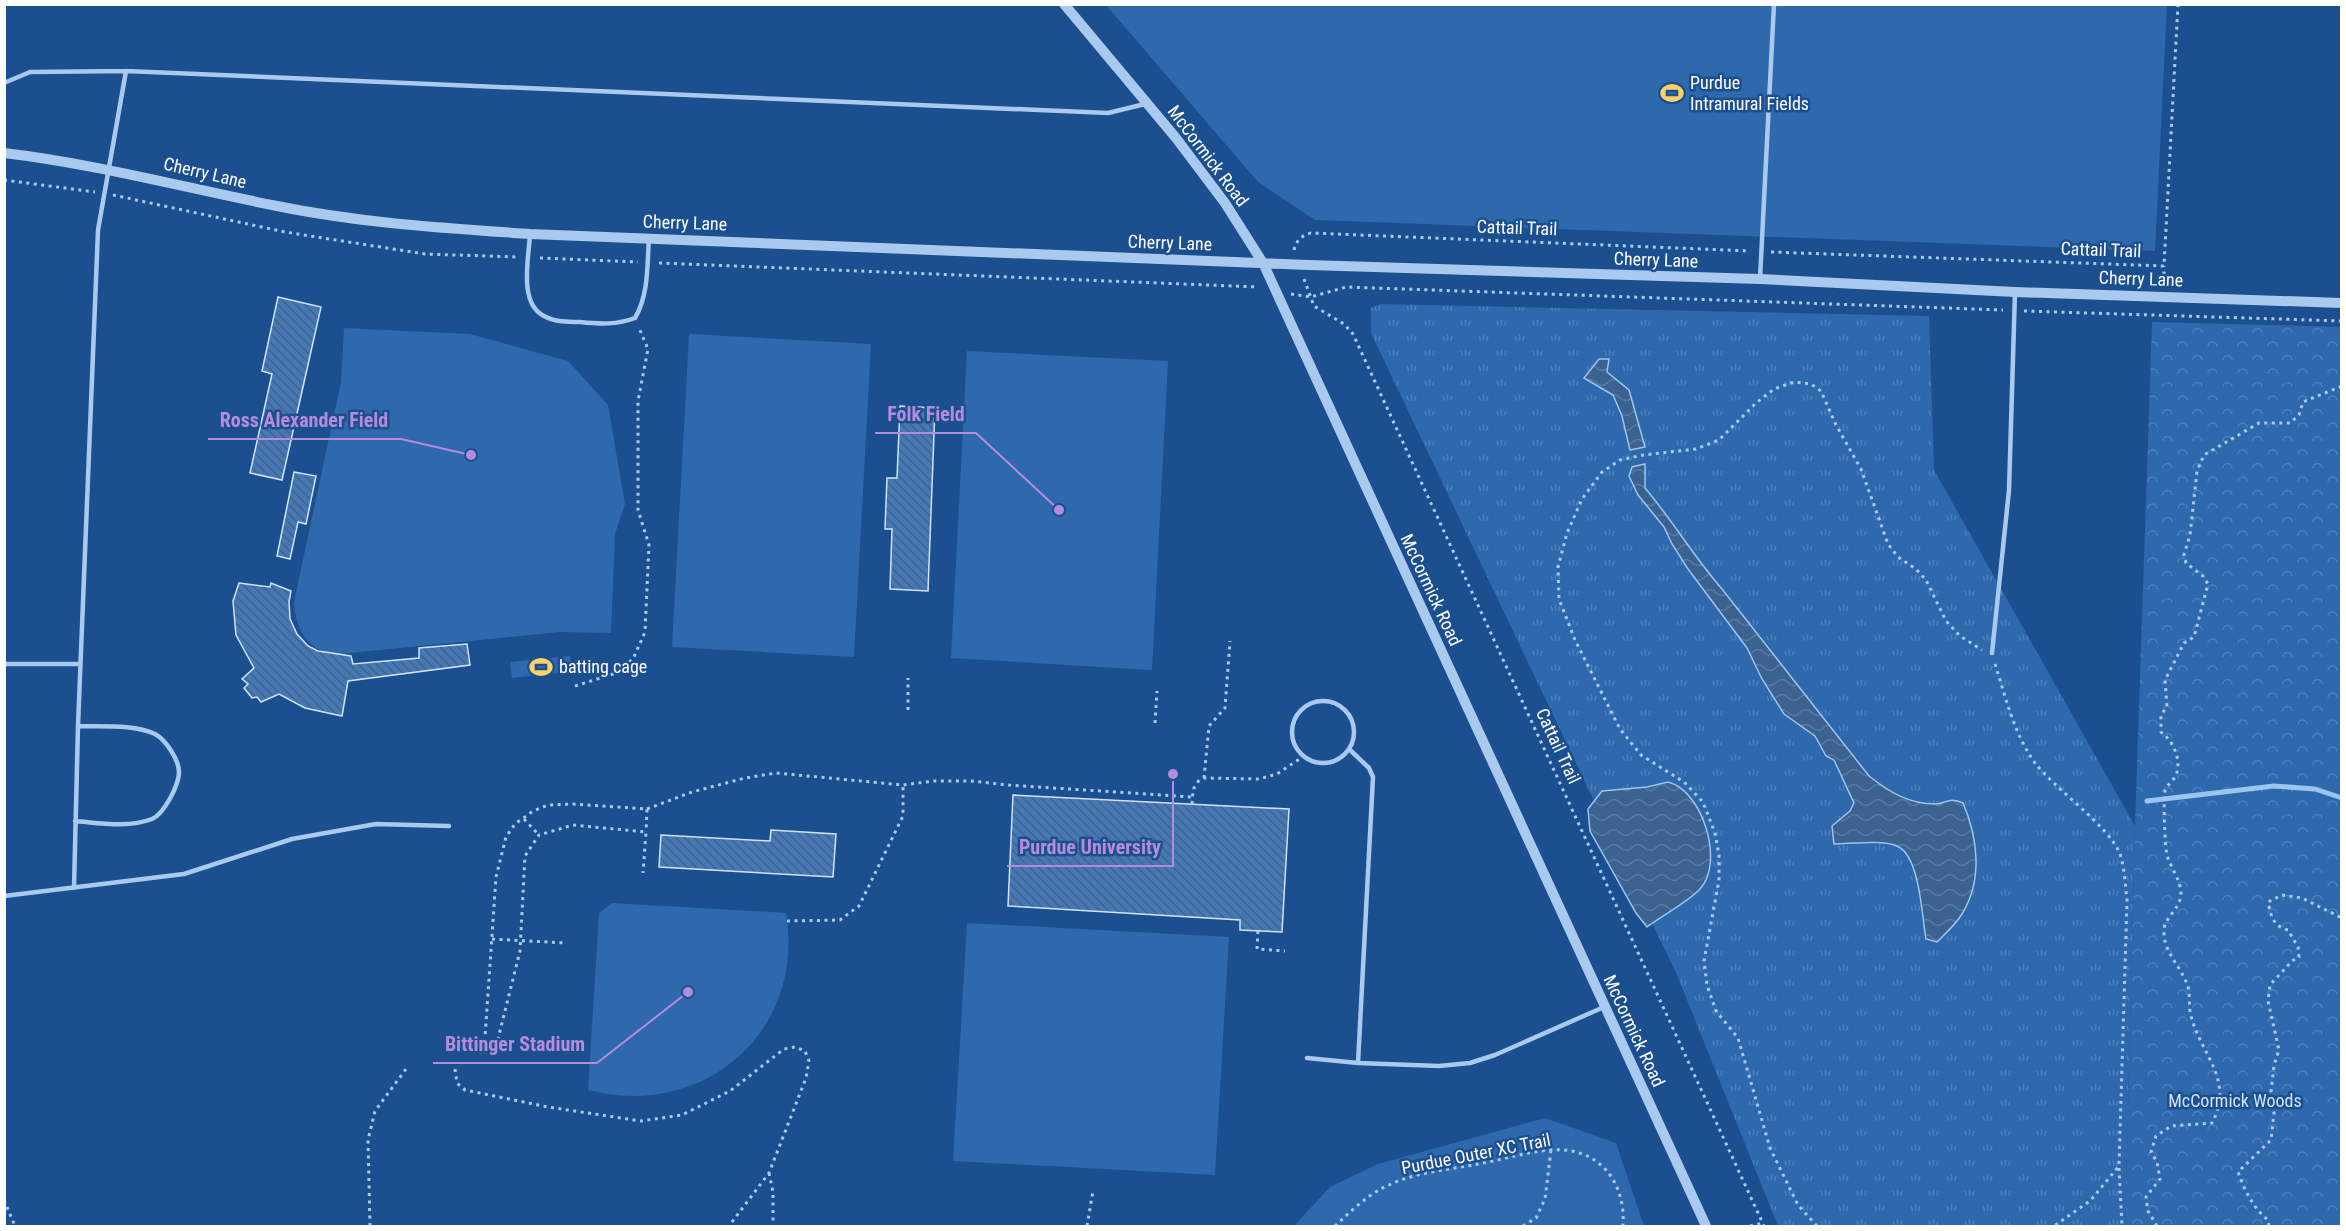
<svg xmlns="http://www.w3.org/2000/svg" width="2346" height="1231" font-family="'Roboto Condensed',sans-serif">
<defs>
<pattern id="grass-tufts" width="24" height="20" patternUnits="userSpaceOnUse" patternTransform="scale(1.5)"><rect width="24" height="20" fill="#2e69ad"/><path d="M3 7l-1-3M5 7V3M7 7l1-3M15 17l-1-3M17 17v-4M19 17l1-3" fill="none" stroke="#4d80b9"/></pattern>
<pattern id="forest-crowns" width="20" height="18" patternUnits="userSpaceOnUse" patternTransform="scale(1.5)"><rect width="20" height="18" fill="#2e69ad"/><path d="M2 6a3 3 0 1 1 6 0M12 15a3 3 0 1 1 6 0" fill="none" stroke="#4d80b9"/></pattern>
<pattern id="water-waves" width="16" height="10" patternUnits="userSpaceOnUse" patternTransform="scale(1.5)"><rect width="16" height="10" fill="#3c6290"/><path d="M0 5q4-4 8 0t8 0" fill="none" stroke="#597aa1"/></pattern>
<pattern id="building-back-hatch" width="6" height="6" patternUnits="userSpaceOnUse" patternTransform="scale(1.5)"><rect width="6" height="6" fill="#4478b7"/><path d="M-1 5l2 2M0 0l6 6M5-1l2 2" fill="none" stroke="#486282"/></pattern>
</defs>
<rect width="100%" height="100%" fill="#1b4f8f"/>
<path fill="url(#grass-tufts)" d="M 1380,304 L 1929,316 L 1934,470 L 2135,826 L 2125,1226 L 1778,1226 L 1677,975 L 1371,333 L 1371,308 Z"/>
<path fill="url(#forest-crowns)" d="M 2152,322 L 2341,327 L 2341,1226 L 2125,1226 L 2135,826 Z"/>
<path fill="#2e69ad" d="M 1106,5 L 2167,5 L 2155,251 L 1315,220 L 1258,182 Z
M 344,328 L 470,334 L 568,361 L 608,405 L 625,504 L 615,534 L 611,633 L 560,632 L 340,654 C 333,653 322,652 316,648 C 300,637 295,619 294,602 L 341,382 Z
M 689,334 L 871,344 L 854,657 L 672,647 Z
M 967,351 L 1168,361 L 1152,670 L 951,658 Z
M 570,656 L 571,671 L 512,678 L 510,662 Z
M 612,903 L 786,913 C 806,1032 703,1120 588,1090 L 599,913 Z
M 967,923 L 1229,937 L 1215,1175 L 953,1161 Z
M 1545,1118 L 1616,1143 L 1644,1226 L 1294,1226 L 1330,1187 L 1378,1164 Z"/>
<path fill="url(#water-waves)" stroke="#9cc4f0" stroke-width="1.5" d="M 1599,359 L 1609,359 L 1607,372 L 1629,390 L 1645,447 L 1630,450 L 1622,416 L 1613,395 L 1584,378 Z
M 1645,464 L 1645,488 C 1673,521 1694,557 1722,589 L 1869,776 C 1888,791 1908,804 1935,804 C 1947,803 1949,797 1963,803 C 1978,838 1983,880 1962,914 C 1956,924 1945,934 1937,942 L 1926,939 C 1922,917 1920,859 1899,847 C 1886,839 1850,844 1834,844 L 1832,826 L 1850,811 L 1854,803 L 1834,760 L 1826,756 L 1815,736 L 1784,714 L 1762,679 L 1747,648 L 1688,569 L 1672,544 L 1664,527 L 1638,495 L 1629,476 L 1632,467 Z
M 1668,782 C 1702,790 1725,862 1700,889 C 1689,901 1662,916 1647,927 L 1636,913 L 1590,831 L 1588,809 L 1602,791 L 1647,787 Z"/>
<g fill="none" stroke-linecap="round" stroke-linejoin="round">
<path stroke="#9cc4f0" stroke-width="5" d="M 2147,801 L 2274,786 L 2315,789 L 2342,798"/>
</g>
<path fill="url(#building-back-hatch)" stroke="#cfe3fa" stroke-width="1.5" d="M 278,297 L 321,307 L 282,480 L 250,473 L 272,374 L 262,371 Z
M 900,406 L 935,408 L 928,591 L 890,589 L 892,529 L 885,529 L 887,478 L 897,478 Z
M 294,472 L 316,476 L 306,524 L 298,522 L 290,559 L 277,556 Z
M 239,583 L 270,587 L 271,583 L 291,591 L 289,602 L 290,619 L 297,634 L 308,646 L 318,651 L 351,656 L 353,664 L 419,658 L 419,648 L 467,644 L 470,665 L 348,681 L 342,716 L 305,708 L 279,694 L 261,702 L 257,697 L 252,698 L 244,688 L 248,684 L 242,679 L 254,668 L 236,635 L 233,601 Z
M 1013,795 L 1289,809 L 1282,932 L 1240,930 L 1240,920 L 1008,906 Z
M 771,830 L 836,834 L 833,877 L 659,867 L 661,835 L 770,841 Z"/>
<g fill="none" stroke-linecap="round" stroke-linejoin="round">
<path stroke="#a9c9ee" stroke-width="3" stroke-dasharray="3 4.5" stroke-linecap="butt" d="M 4,180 L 95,192
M 113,195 L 285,232 L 425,254 L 518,257
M 1294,250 C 1296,241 1302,235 1311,233 L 1750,251
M 1771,252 L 2164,266 L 2178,4
M 540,258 L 638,262
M 659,263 L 1258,287
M 1304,279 L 1314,306 L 1344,324 L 1353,334 L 1764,1226
M 2164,282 L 2164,266
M 1291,294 L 1311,297 L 1346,287 L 2003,310
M 2024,311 L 2342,321
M 1995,664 C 2006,698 2014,734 2035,763 C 2056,790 2109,826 2120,854 C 2125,869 2125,885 2127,900 L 2119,1166 L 2090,1201 L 2054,1226
M 575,686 L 613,674 L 633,659 L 645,632 L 649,545 L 638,510 L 638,401 L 648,349 L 639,328
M 908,710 L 908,678
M 1155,723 L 1157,691
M 1204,778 L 1209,726 L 1225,708 L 1230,641
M 1192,804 C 1193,792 1192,783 1204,778 L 1259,779 L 1277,774 L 1304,756
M 647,809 L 692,792 L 745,778 L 776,773 L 903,785 L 934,781 L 971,781 L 1008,785 L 1192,797
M 524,819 L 539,835
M 787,921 L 840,920 L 859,906 L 903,816 L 903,785
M 1258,931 L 1257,949 L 1285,951
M 492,939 L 565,943
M 457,1050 L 484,1052 L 496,877 L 506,837 L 515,824 L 533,811 L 548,805 L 573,804 L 647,809 L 646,832
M 484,1052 L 495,1051 L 520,951 L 525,856 L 539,835 L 573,825 L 646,832 L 643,873
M 455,1069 L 457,1083 L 465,1090 L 548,1107 L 641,1121 L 682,1115 L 730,1091 L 784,1049 L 795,1047 L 805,1051 L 809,1061 L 806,1078 L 769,1173 L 729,1226
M 2119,1168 L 2122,1226
M 769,1173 L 773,1192 L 773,1226
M 4,1200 L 15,1226
M 370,1226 L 368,1140 L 375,1111 L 406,1069
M 1087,1226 L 1093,1191
M 1335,1226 C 1351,1211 1368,1194 1389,1185 C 1416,1172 1449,1170 1478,1164 C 1501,1160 1526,1152 1550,1150 C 1598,1146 1626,1181 1623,1226
M 1523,1226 L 1536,1218 L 1545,1199 L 1551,1150
M 1750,1226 L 1763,1223
M 1817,1226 L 1798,1205 L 1770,1148 L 1738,1038 L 1716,1011 L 1707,985 L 1704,961 L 1719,880 L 1719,855 L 1715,833 L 1703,802 L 1684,782 L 1641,755 L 1620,729 L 1575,640 L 1559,599 L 1558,567 L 1567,533 L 1582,499 L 1602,472 L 1620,460 L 1643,455 L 1696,449 L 1719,440 L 1756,403 L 1774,389 L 1794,382 L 1811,384 L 1821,391 L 1836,425 L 1861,469 L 1888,544 L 1898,557 L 1916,569 L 1926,580 L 1946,621 L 1960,636 L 1982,650
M 2157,1226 L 2148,1211 L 2146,1197 L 2160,1179 L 2157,1162 L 2151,1152 L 2156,1136 L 2171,1126 L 2212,1123 C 2235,1080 2201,1055 2191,1016 C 2188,1006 2191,993 2187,984 C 2180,965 2163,952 2164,930 C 2165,916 2181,909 2181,893 C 2181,880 2170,867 2167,855 C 2165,849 2163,797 2165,791 C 2167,784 2176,779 2177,772 C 2181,757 2172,740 2161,732 L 2161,715 L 2167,707 L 2165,680 L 2184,643 L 2194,637 L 2208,584 L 2203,576 L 2186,563 L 2184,555 L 2190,535 L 2197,471 L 2204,455 L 2259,423 L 2290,423 L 2299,415 L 2303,402 L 2342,386
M 2269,1226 L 2268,1220 C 2253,1208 2245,1191 2238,1172 L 2271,1140 L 2274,1113 L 2271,1092 L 2274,1065 L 2279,1050 L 2268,1001 L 2270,985 L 2292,961 L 2299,957 L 2298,947 L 2288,930 C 2273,926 2271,916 2268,902 L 2282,895 L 2302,898 L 2342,918"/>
<path stroke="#a9c9ee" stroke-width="4.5" d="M 4,83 L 30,72 L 126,71 L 1108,113 L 1145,104
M 530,234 C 529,257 518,303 544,316 C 555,322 568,322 580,322 C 599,324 617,325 635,318 C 649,294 647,265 649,238
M 1760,279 L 1774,4
M 1992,653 L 2009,490 L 2015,292
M 4,664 L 80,664
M1292 732a31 31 0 1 1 62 0a31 31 0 1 1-62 0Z
M 1349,749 L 1369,768 L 1373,777 L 1358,1063
M 75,821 C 100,823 128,828 152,819 C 164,814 179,785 179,772 C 179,760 166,740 155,734 C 133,724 102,727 78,726
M 74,888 L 78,726 L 98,230 L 126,71
M 4,896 L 184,874 L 292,839 L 376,824 L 449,826
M 1307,1058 L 1358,1063 L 1439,1066 L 1470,1063 L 1495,1055 L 1604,1007"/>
<path stroke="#a9c9ee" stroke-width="10" d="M 1064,4 L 1176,138 L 1225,203 L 1263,263 L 1706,1226
M 4,153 C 97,164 186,188 277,206 C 360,223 445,228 530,234 L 1309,265 L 1760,279 L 2015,292 L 2342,303"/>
</g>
<defs>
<g id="stadium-bare" transform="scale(1.8)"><path d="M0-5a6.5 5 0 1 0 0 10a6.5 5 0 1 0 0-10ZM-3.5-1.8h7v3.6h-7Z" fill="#ffd166" stroke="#1b4f8f" stroke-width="2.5" paint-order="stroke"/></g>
</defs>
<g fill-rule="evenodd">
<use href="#stadium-bare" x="1672" y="93"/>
<use href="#stadium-bare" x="541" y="667"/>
</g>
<g text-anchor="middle" stroke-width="5" stroke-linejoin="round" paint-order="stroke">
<g font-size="18" fill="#fff" stroke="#1b4f8f" text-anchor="start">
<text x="1690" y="89">Purdue<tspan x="1690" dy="21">Intramural Fields</tspan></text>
<text x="559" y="673">batting cage</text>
</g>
<g font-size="18" fill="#fff" stroke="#1b4f8f">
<text transform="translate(1208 156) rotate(53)" y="6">McCormick Road</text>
<text transform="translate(205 173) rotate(13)" y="6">Cherry Lane</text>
<text transform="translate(685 223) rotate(2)" y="6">Cherry Lane</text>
<text transform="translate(1517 228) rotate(2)" y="6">Cattail Trail</text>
<text transform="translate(1170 243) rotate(2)" y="6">Cherry Lane</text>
<text transform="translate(2101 250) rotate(2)" y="6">Cattail Trail</text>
<text transform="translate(1656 260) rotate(2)" y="6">Cherry Lane</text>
<text transform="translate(2141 279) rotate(2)" y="6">Cherry Lane</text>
<text transform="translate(1431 590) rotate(65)" y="6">McCormick Road</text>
<text transform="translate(1558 746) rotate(65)" y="6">Cattail Trail</text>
<text transform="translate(1634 1031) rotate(65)" y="6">McCormick Road</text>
<text transform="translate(1476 1154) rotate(-11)" y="6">Purdue Outer XC Trail</text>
</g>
<g font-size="18" fill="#cfe3fa" stroke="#1b4f8f">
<text x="2235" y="1107">McCormick Woods</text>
</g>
</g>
<path fill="none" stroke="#b68bdc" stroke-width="2" d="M1059 510L976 433H875M471 455L401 439H208M1173 774L1173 866H1007M688 992L597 1063H433"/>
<g fill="#b68bdc" stroke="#1b4f8f" stroke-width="2">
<circle cx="1059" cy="510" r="6"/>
<circle cx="471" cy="455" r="6"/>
<circle cx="1173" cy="774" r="6"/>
<circle cx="688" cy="992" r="6"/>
</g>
<g font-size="20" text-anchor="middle" font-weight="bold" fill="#b68bdc" stroke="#1b4f8f" stroke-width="5" stroke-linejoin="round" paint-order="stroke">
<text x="926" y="421">Folk Field</text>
<text x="304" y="427">Ross Alexander Field</text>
<text x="1090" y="854">Purdue University</text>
<text x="515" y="1051">Bittinger Stadium</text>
</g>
<rect width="2346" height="1231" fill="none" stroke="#ffffff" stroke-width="12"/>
</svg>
